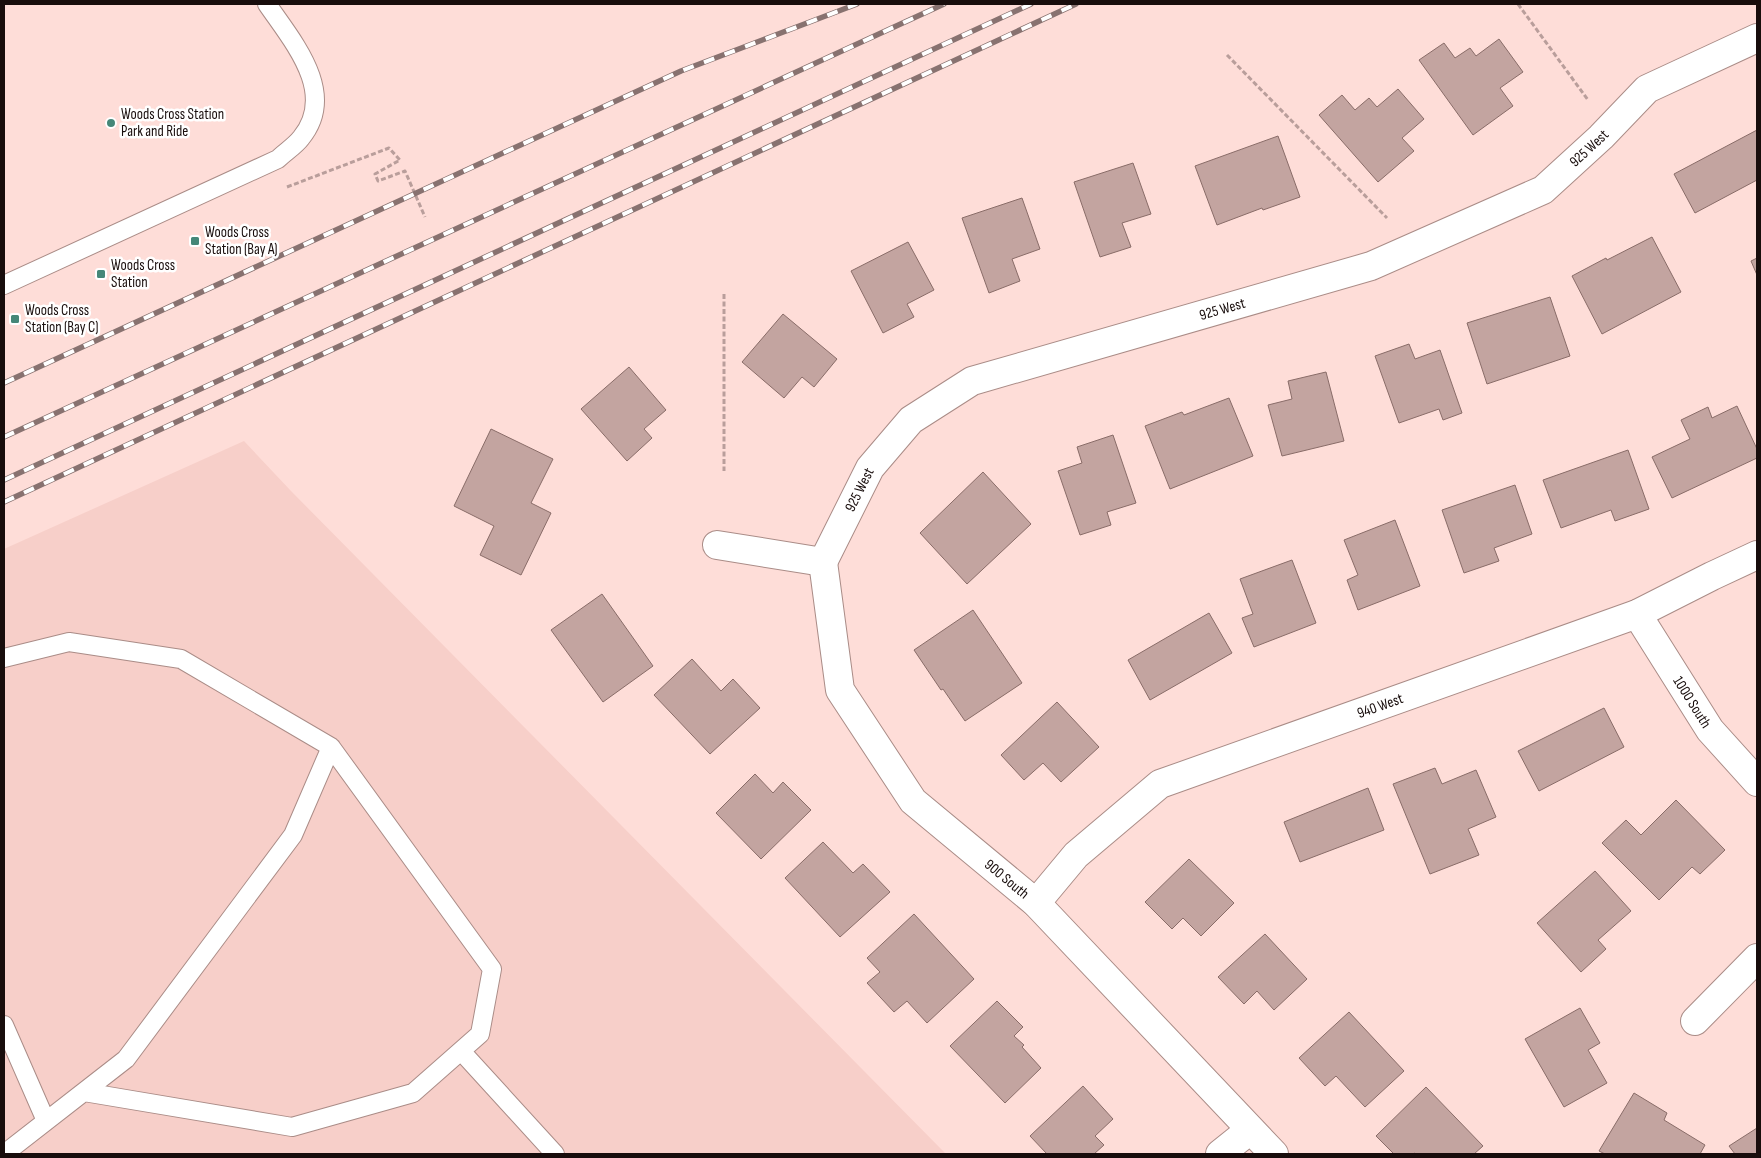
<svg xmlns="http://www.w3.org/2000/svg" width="1761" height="1158" font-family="'Sofia Sans Condensed',sans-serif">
<rect width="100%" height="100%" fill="#feddd8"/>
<path fill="#f7cfc9" d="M 244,441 L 291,491 L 946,1154 L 4,1154 L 4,549 Z"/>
<path fill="#c3a4a0" stroke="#896c68" d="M 1499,39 L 1523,72 L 1500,88 L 1513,106 L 1473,135 L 1419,60 L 1444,43 L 1455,58 L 1470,48 L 1476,56 Z
M 1398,89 L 1424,119 L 1402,138 L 1414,151 L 1378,182 L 1319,115 L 1342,95 L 1355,110 L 1369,98 L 1377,107 Z
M 1757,130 L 1757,180 L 1695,213 L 1674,174 Z
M 1278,136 L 1300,197 L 1263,210 L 1262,208 L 1217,225 L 1195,166 Z
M 1133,163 L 1151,214 L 1122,223 L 1131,247 L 1100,257 L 1074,182 Z
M 1022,198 L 1040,249 L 1012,259 L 1020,281 L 989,293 L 962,218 Z
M 1652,237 L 1681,292 L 1602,334 L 1572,276 L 1606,258 L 1607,260 Z
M 908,242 L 934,290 L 907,304 L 914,317 L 883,333 L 851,271 Z
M 1757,258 L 1757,275 L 1751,261 Z
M 1550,297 L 1570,356 L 1487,384 L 1467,323 Z
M 783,314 L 837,359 L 814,387 L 802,377 L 784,398 L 742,362 Z
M 1409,344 L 1415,359 L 1440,350 L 1462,413 L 1443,420 L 1439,409 L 1399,423 L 1375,356 Z
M 629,367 L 666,410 L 644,429 L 652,438 L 627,461 L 581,409 Z
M 1326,372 L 1344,441 L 1282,456 L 1268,405 L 1292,399 L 1288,381 Z
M 1229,398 L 1253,456 L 1170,489 L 1145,426 L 1182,412 L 1184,415 Z
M 1737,406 L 1757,449 L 1757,458 L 1672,498 L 1652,457 L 1690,439 L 1681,420 L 1708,407 L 1712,418 Z
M 491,429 L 553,459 L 531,503 L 551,513 L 521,575 L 480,555 L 494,526 L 454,506 Z
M 1113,435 L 1136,503 L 1107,512 L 1111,525 L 1080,535 L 1058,471 L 1082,463 L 1077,447 Z
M 1628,450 L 1649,509 L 1615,521 L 1611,510 L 1561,528 L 1543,480 Z
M 983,472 L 1031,524 L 967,584 L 920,533 Z
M 1515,485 L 1532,534 L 1494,548 L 1499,561 L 1464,573 L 1442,510 Z
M 1395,520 L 1420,586 L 1358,610 L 1347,580 L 1358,575 L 1344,540 Z
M 1292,560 L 1316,623 L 1254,647 L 1242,618 L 1253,614 L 1240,579 Z
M 602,594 L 653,666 L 603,702 L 551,630 Z
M 973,610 L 1022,683 L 965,721 L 943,689 L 941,690 L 914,650 Z
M 1209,613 L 1232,653 L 1150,700 L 1128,660 Z
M 692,659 L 721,691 L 733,679 L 760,708 L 710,754 L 654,695 Z
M 1057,702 L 1099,747 L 1061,782 L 1043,763 L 1024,780 L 1001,755 Z
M 1604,708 L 1624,747 L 1539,791 L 1518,751 Z
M 1435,768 L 1442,784 L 1476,770 L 1496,817 L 1468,829 L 1479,855 L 1430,874 L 1393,784 Z
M 755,774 L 773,793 L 783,782 L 811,810 L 761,859 L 716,813 Z
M 1368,788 L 1384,830 L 1300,862 L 1284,822 Z
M 1676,800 L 1725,850 L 1700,874 L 1692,867 L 1659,900 L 1602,843 L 1626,820 L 1641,835 Z
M 823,842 L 853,873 L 863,864 L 890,892 L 840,937 L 785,878 Z
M 1189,859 L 1234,903 L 1201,936 L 1183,918 L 1172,929 L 1145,902 Z
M 1595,871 L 1631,911 L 1598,940 L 1606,949 L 1581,972 L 1537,923 Z
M 914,914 L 974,979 L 927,1023 L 907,1001 L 894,1012 L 867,983 L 880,972 L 867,958 Z
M 1265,934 L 1307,979 L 1274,1010 L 1257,991 L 1244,1004 L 1218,977 Z
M 997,1001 L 1023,1027 L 1014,1036 L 1024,1045 L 1022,1047 L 1041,1068 L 1005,1103 L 950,1046 Z
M 1580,1008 L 1600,1043 L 1588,1050 L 1607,1083 L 1564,1107 L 1525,1039 Z
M 1349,1012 L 1404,1071 L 1365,1107 L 1336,1076 L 1325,1086 L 1299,1058 Z
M 1083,1086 L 1113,1119 L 1095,1136 L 1104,1145 L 1094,1154 L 1047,1154 L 1030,1136 Z
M 1426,1087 L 1483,1146 L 1474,1154 L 1416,1154 L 1415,1153 L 1413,1154 L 1394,1154 L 1376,1136 Z
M 1634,1093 L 1667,1113 L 1664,1120 L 1705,1145 L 1700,1154 L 1605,1154 L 1599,1151 Z
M 1757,1128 L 1757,1154 L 1735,1154 L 1729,1146 Z"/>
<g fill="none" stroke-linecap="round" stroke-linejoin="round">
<g stroke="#aa8c87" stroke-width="20">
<path id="service" d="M 4,285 L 278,159 C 285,152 295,146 301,138 C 338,93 293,42 267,4
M 4,658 L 69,642 L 181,659 L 331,747 L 293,835 L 126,1059 L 4,1154
M 4,1025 L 46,1121
M 461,1051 L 555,1154
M 84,1092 L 292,1127 L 413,1093 L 480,1034 L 492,969 L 331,747"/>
</g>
<g stroke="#aa8c87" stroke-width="30">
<g id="minor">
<path d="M 717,545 L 823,562"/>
<path id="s1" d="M 823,562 L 870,468 L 911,420 L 972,381 L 1371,266 L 1543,190 L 1601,137 L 1647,89 L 1757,38"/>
<path id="s2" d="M 823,562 L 840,690 L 913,801 L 1036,903 L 1274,1154"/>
<path id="s3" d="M 1637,614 L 1710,730 L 1757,782"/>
<path id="s4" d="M 1036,903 L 1076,855 L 1160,784 L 1637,614 L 1712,576 L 1757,555"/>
<path d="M 1695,1021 L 1757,958"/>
<path d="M 1220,1154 L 1250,1130"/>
</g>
</g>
<path stroke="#b99e9b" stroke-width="3" stroke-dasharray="5 2.5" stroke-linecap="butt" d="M 1518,4 L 1588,100
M 1227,55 L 1387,218
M 287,187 L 389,148 L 400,160 L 375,174 L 378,181 L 405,171 L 425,217
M 724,294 L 724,471"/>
<use href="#service" stroke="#fff" stroke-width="18"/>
<use href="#minor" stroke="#fff" stroke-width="28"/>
<g stroke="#887270" stroke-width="5.5">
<path id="rail" d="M 4,383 L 681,71 L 857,4
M 4,437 L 944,4
M 4,480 L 1031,4
M 4,502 L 1076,4"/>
</g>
<use href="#rail" stroke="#fff" stroke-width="4" stroke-dasharray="11" stroke-linecap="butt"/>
</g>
<g fill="#458778" stroke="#fff" stroke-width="2">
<circle cx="111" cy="123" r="5"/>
<rect x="190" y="236" width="10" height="10" rx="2.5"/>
<rect x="96" y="269" width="10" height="10" rx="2.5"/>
<rect x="10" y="314" width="10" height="10" rx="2.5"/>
</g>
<g text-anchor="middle" stroke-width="5" stroke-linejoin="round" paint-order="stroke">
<g font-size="15" fill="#180d0c" stroke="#fff" text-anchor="start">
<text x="121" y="119">Woods Cross Station<tspan x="121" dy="17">Park and Ride</tspan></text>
<text x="205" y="237">Woods Cross<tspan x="205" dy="17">Station (Bay A)</tspan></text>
<text x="111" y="270">Woods Cross<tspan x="111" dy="17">Station</tspan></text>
<text x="25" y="315">Woods Cross<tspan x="25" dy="17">Station (Bay C)</tspan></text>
</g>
<g font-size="15" fill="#180d0c" stroke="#fff">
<text dy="5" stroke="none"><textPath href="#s1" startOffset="906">925 West</textPath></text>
<text dy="5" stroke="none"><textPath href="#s1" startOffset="501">925 West</textPath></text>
<text dy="5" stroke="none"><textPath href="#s1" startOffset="81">925 West</textPath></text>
<text dy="5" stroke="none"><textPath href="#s3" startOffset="104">1000 South</textPath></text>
<text dy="5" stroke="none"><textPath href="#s4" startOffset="406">940 West</textPath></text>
<text dy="5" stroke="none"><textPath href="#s2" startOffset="384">900 South</textPath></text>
</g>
</g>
<rect width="1761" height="1158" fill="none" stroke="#180d0c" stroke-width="10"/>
</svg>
